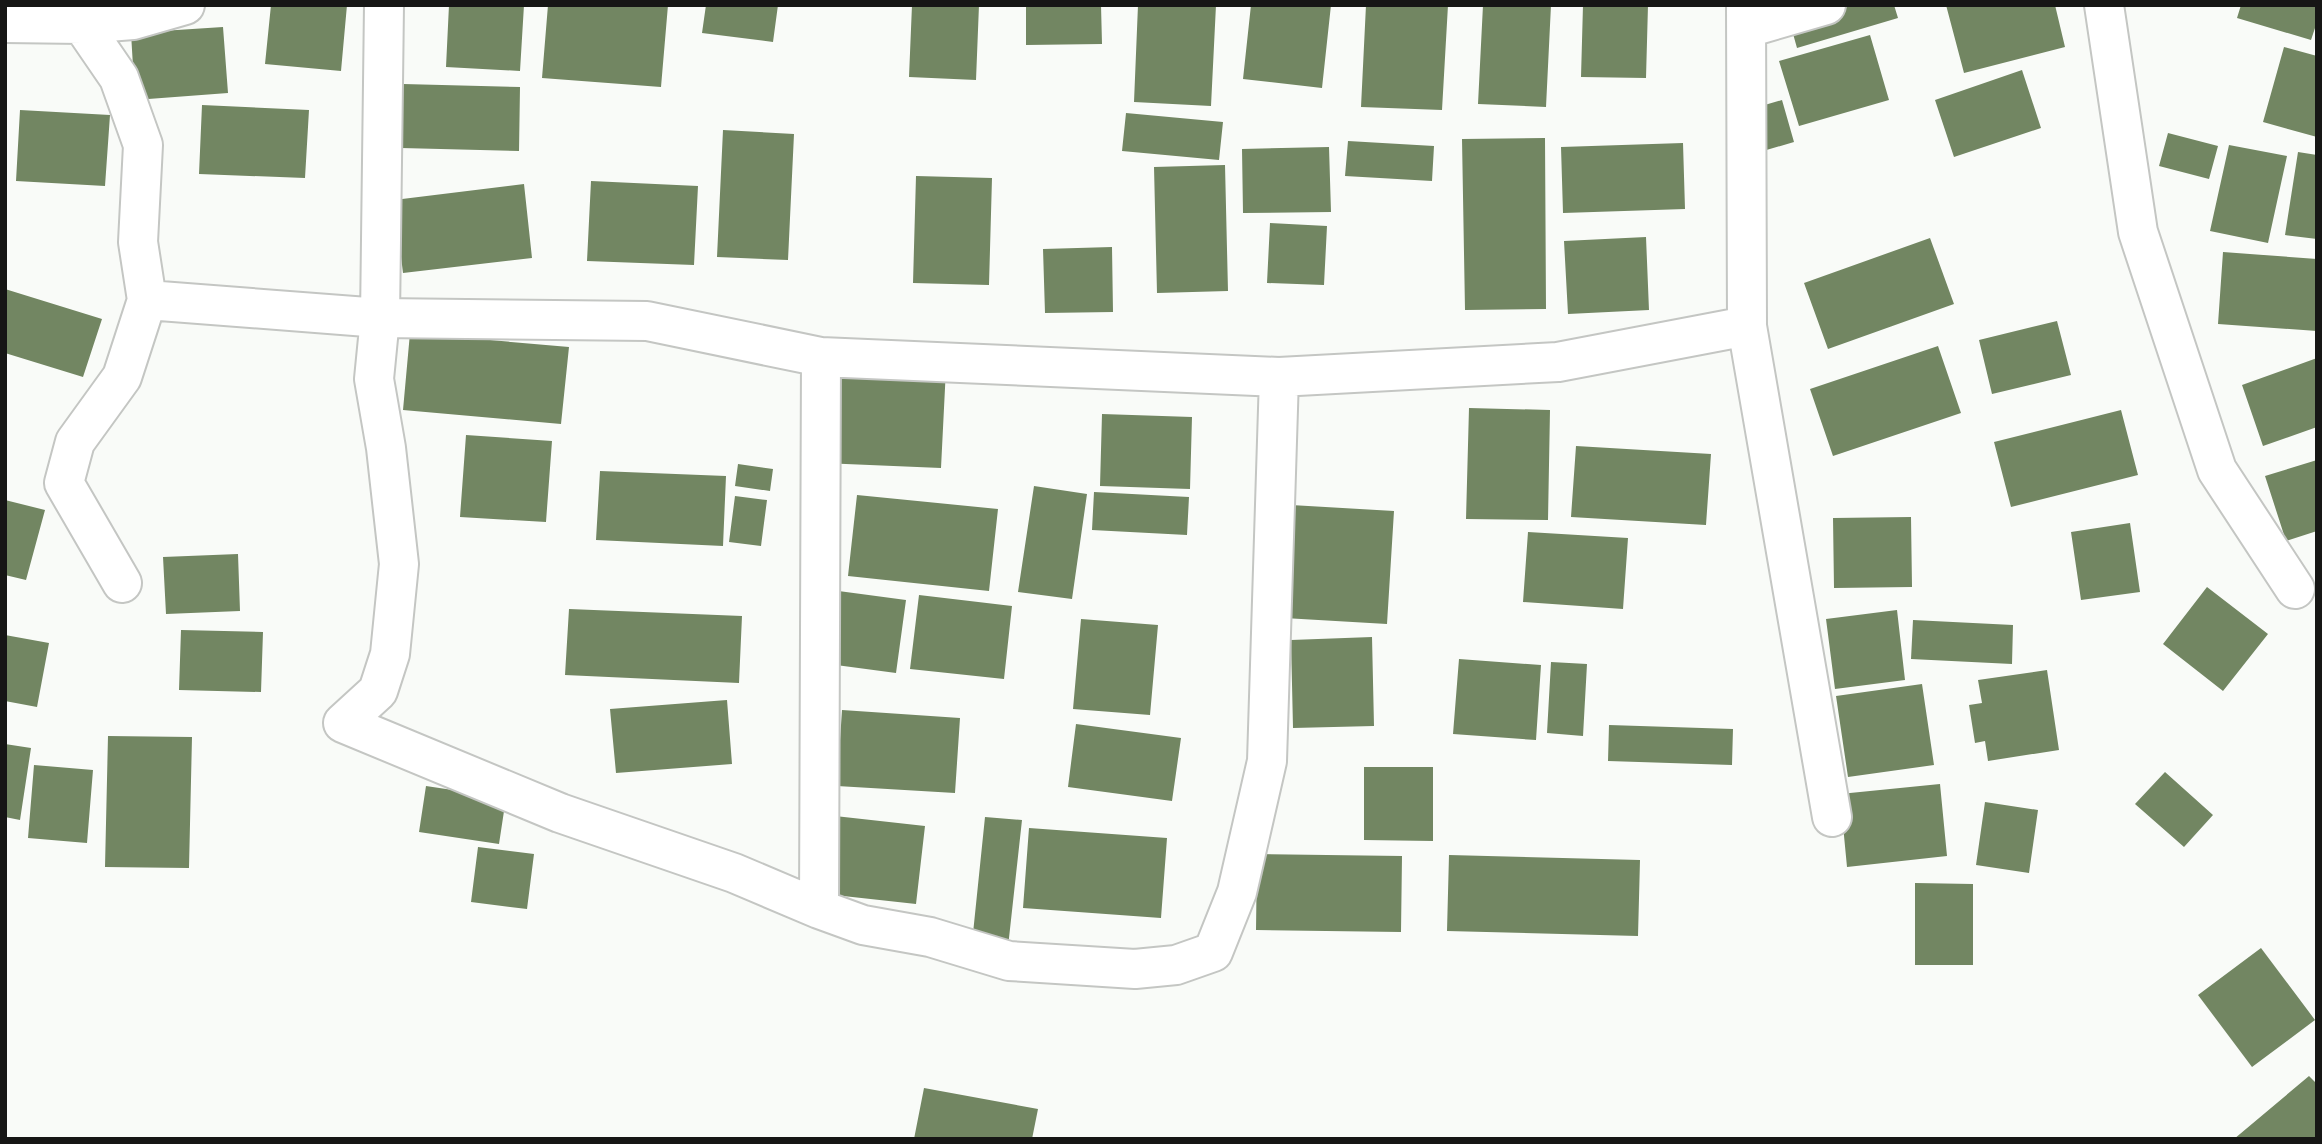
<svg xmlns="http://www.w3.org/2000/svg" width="2322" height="1144" font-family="'Exo 2',sans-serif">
<rect width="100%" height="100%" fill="#f9fbf8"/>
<path fill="#728662" d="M 271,5 L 347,5 L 341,71 L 265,64 Z
M 449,5 L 524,5 L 520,71 L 446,67 Z
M 548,5 L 668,5 L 661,87 L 542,78 Z
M 706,5 L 778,5 L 773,42 L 702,33 Z
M 912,5 L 979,5 L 976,80 L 909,77 Z
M 1026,5 L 1101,5 L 1102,44 L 1026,45 Z
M 1138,5 L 1216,5 L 1211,106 L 1134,102 Z
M 1251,5 L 1331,5 L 1322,88 L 1243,79 Z
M 1366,5 L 1448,5 L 1442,110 L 1361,107 Z
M 1483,5 L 1551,5 L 1546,107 L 1478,104 Z
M 1583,5 L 1648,5 L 1646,78 L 1581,77 Z
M 1851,5 L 1894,5 L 1898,18 L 1797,48 L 1790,23 Z
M 1946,5 L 2055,5 L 2065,47 L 1964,73 Z
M 2241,5 L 2317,5 L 2317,22 L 2311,40 L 2237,18 Z
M 223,27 L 228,93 L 135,100 L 131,33 Z
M 1870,35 L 1889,100 L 1799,126 L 1779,61 Z
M 2284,47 L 2317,56 L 2317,137 L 2263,122 Z
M 2022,70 L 2041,128 L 1954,157 L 1935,100 Z
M 403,84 L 520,87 L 519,151 L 401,148 Z
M 1782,100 L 1794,142 L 1763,151 L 1751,109 Z
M 202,105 L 309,110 L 305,178 L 199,174 Z
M 20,110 L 110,115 L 105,186 L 16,181 Z
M 1126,113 L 1223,122 L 1219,160 L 1122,151 Z
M 723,130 L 794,134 L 788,260 L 717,257 Z
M 2168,133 L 2218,146 L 2209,179 L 2159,166 Z
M 1545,138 L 1546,309 L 1465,310 L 1462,139 Z
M 1348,141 L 1434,146 L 1432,181 L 1345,176 Z
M 1683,143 L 1685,209 L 1563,213 L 1561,147 Z
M 2229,145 L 2287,156 L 2268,243 L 2210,231 Z
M 1329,147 L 1331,212 L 1243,213 L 1242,149 Z
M 2298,152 L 2317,155 L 2317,239 L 2285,235 Z
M 1225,165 L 1228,291 L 1157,293 L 1154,167 Z
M 916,176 L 992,178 L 989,285 L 913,283 Z
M 591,181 L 698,186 L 694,265 L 587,261 Z
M 524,184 L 532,258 L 403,273 L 394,200 Z
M 1270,223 L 1327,226 L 1324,285 L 1267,283 Z
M 1646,237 L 1649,310 L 1568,314 L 1564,241 Z
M 1930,238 L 1954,304 L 1828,349 L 1804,283 Z
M 1112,247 L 1113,312 L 1045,313 L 1043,249 Z
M 2223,252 L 2317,259 L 2317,331 L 2218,324 Z
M 5,289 L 102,319 L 83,377 L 5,353 Z
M 2057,321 L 2071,375 L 1992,394 L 1979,340 Z
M 410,333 L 569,347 L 561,424 L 403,410 Z
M 1938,346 L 1961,413 L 1833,456 L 1810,389 Z
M 2317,358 L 2317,427 L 2263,446 L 2242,385 Z
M 827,362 L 946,368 L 941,468 L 822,463 Z
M 1469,408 L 1550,410 L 1548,520 L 1466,519 Z
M 2121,410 L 2138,475 L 2011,507 L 1994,442 Z
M 1102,414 L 1192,417 L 1190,489 L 1100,486 Z
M 466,435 L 552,441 L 546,522 L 460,517 Z
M 1576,446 L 1711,454 L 1706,525 L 1571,517 Z
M 2317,460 L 2317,531 L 2286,541 L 2265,476 Z
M 738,464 L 773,469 L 770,491 L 735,486 Z
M 600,471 L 726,476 L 723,546 L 596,540 Z
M 1034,486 L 1087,494 L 1072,599 L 1018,592 Z
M 1094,492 L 1189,497 L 1187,535 L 1092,530 Z
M 857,495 L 998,509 L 989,591 L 848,576 Z
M 735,496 L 767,500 L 761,546 L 729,542 Z
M 5,500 L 45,510 L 26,580 L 5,575 Z
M 1291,505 L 1394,511 L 1387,624 L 1284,618 Z
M 1911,517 L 1912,587 L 1834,588 L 1833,518 Z
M 2130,523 L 2140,592 L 2081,600 L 2071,532 Z
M 1528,532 L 1628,538 L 1623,609 L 1523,602 Z
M 238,554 L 240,611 L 166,614 L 163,557 Z
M 2207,587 L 2268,634 L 2223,691 L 2163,644 Z
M 831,590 L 906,600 L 896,673 L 821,663 Z
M 919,595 L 1012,606 L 1004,679 L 910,669 Z
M 569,609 L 742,616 L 739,683 L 565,675 Z
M 1897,610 L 1905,680 L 1835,689 L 1826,619 Z
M 1081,619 L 1158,625 L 1150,715 L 1073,709 Z
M 1913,620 L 2013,625 L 2012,664 L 1911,659 Z
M 181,630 L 263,632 L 261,692 L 179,690 Z
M 5,635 L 49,643 L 37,707 L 5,701 Z
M 1372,637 L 1374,726 L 1293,728 L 1291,640 Z
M 1459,659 L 1541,665 L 1536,740 L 1453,734 Z
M 1551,662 L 1587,664 L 1583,736 L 1547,733 Z
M 2047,670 L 2059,750 L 1988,761 L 1985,741 L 1975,743 L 1969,705 L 1982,703 L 1978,680 Z
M 1922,684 L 1934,765 L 1848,777 L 1836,696 Z
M 727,700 L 732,764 L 616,773 L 610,709 Z
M 842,710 L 960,718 L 955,793 L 837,786 Z
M 1076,724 L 1181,738 L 1172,801 L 1068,787 Z
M 1609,725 L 1733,729 L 1732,765 L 1608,761 Z
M 108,736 L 192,737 L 189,868 L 105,867 Z
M 5,744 L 31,748 L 20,820 L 5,817 Z
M 34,765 L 93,770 L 87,843 L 28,838 Z
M 1364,767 L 1433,767 L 1433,841 L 1364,840 Z
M 2165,772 L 2213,815 L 2184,847 L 2135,804 Z
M 1940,784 L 1947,856 L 1847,867 L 1840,794 Z
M 426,786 L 506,798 L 499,844 L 419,832 Z
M 1985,802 L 2038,810 L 2029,873 L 1976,865 Z
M 835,816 L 925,826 L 916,904 L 825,894 Z
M 985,817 L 1022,820 L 1008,947 L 972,943 Z
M 1029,828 L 1167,838 L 1161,918 L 1023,908 Z
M 478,847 L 534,854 L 527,909 L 471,902 Z
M 1257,854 L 1402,856 L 1401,932 L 1256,930 Z
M 1449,855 L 1640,860 L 1638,936 L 1447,931 Z
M 1915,883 L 1973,884 L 1973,965 L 1915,965 Z
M 2261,948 L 2315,1020 L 2252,1067 L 2198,995 Z
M 2309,1076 L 2317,1084 L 2317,1139 L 2234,1139 Z
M 924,1088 L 1038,1109 L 1032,1139 L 914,1139 Z"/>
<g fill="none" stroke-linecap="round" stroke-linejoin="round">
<g stroke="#c4c6c3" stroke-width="42">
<path id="street" d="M 384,5 L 380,318 L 374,379 L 386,448 L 399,564 L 390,654 L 378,691 L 343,723 L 560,813 L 734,873 L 819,909 L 863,925 L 930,937 L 1009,961 L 1135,969 L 1176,965 L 1213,952 L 1237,892 L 1267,761 L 1279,377
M 1746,5 L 1747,326 L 1832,817
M 2104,5 L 2138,232 L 2217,470 L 2295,589
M 5,23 L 82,24 L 133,20 L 185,5
M 82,24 L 119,78 L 143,145 L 138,242 L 147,300 L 122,377 L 75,442 L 64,483 L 122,583
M 1747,28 L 1826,5
M 147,300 L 380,318 L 647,321 L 821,357 L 1279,377 L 1558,362 L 1747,326
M 819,909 L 821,357"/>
</g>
<use href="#street" stroke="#fff" stroke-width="38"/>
</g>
<rect width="2322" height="1144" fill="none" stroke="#161615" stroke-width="14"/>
</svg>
